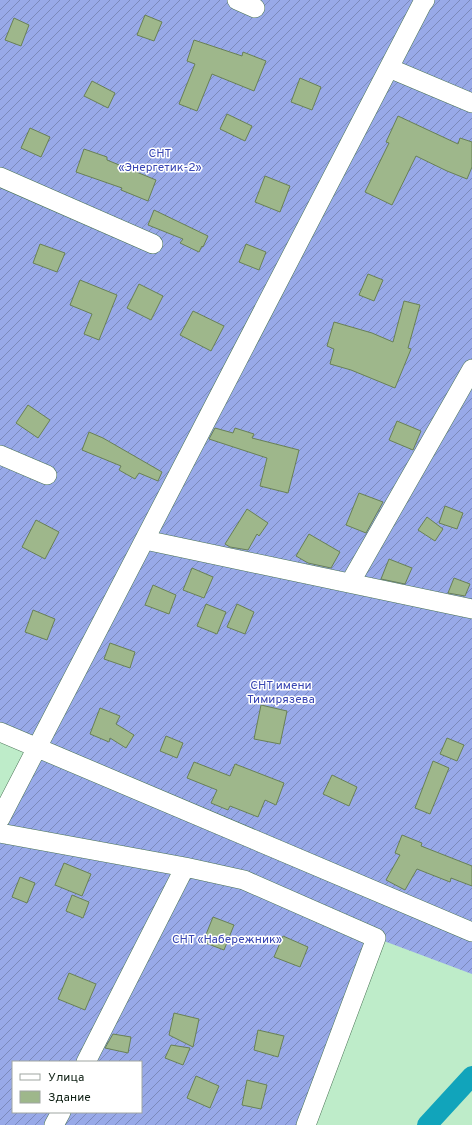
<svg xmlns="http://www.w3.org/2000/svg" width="472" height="1125" font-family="Overpass,sans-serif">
<defs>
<pattern id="garden-furrows" width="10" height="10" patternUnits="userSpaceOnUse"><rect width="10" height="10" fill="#98a9e8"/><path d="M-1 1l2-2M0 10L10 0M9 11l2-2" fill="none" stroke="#7b89bb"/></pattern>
</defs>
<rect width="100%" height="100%" fill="#beecc9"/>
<path fill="url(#garden-furrows)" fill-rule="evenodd" d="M 0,0 L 472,0 L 472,974 L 376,938 L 306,1125 L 0,1125 L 0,819 L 37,748 L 0,732 ZM 13,1062 L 141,1062 L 141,1112 L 13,1112 Z"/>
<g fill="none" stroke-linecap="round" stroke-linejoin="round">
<path stroke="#11a4bb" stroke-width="20" d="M 427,1125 L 472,1076"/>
</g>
<path fill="#9eb78b" stroke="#688056" d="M 145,15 L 162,22 L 154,41 L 137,35 Z
M 14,18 L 29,25 L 21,46 L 5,40 Z
M 194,40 L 242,56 L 243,52 L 266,61 L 254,91 L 212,74 L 197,111 L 179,104 L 195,64 L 187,61 Z
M 300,78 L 321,87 L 312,110 L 291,102 Z
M 92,81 L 115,93 L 108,108 L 84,96 Z
M 227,114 L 252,126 L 245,141 L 220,129 Z
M 398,116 L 458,144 L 460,138 L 472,142 L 472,167 L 467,179 L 447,171 L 416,156 L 392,205 L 365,192 L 389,143 L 386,142 Z
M 30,128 L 50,137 L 41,157 L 21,148 Z
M 84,149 L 107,157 L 107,160 L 156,180 L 148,201 L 121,190 L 122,188 L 76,172 Z
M 265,176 L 290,186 L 280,212 L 255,202 Z
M 154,210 L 208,236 L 203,247 L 202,246 L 199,252 L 180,243 L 183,239 L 148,225 Z
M 40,244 L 65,253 L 57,272 L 33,263 Z
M 246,244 L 266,252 L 259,270 L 239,262 Z
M 368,274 L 383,280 L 374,301 L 359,295 Z
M 80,280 L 117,295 L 99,340 L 84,334 L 92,314 L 70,305 Z
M 139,284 L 163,296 L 151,320 L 127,308 Z
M 404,301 L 420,305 L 408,348 L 411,349 L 395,388 L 351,370 L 330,364 L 334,349 L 327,346 L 334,322 L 372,333 L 393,342 Z
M 193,311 L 224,326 L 211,351 L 180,335 Z
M 28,405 L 50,420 L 38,438 L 16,423 Z
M 397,421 L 421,431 L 413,450 L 389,440 Z
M 215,428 L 233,433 L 235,428 L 254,434 L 252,438 L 299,450 L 288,493 L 260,486 L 267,458 L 209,439 Z
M 89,432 L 103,438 L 162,472 L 158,481 L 139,473 L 135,479 L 119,470 L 121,466 L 82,450 Z
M 359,493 L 383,502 L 366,533 L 346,525 Z
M 445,506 L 463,513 L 457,529 L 439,523 Z
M 247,509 L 268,523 L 259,536 L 257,534 L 248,550 L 230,547 L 225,544 Z
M 427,517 L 443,529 L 435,541 L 418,530 Z
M 36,520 L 59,532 L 45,559 L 22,547 Z
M 309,534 L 340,552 L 331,568 L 308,563 L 296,556 Z
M 389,559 L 412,568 L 405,584 L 381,579 Z
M 192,568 L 213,577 L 204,598 L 183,590 Z
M 454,578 L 470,584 L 465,596 L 448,593 Z
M 153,585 L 176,595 L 169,614 L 145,605 Z
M 206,604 L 226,612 L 217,634 L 197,626 Z
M 237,604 L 254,612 L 245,634 L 227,627 Z
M 33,610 L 55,619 L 47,640 L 25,632 Z
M 110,643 L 135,652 L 130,668 L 104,659 Z
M 261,705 L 287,711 L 280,744 L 254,739 Z
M 100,708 L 120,716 L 116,724 L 134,735 L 126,748 L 110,738 L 109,742 L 90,734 Z
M 166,736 L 183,743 L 177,758 L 160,751 Z
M 447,738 L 464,745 L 457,761 L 440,754 Z
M 433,761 L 449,768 L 430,814 L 415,808 Z
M 194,762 L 230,776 L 235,764 L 284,783 L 276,805 L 265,800 L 258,817 L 230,806 L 228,810 L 211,803 L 217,790 L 187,778 Z
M 332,775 L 357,787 L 349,806 L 323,794 Z
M 402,835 L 422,843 L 421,846 L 472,866 L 472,886 L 451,878 L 450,882 L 417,869 L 405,890 L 386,880 L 400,855 L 395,853 Z
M 64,863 L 91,874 L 82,896 L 55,885 Z
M 20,877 L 35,883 L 27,903 L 12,897 Z
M 72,895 L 89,902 L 83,918 L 66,911 Z
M 213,917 L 234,925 L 224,950 L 203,942 Z
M 283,936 L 308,947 L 300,967 L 274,957 Z
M 69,973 L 96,984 L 85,1010 L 58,999 Z
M 174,1013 L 199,1019 L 193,1047 L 169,1035 Z
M 258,1030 L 284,1036 L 278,1057 L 254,1050 Z
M 113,1034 L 131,1037 L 128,1053 L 105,1048 Z
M 171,1045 L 190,1048 L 183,1065 L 165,1058 Z
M 196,1076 L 219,1086 L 210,1108 L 187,1098 Z
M 247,1080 L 267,1085 L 261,1109 L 242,1105 Z"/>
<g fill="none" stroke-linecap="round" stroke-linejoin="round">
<g stroke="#497355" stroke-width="20">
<path id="minor" d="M 237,0 L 255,8
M 389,68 L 472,103
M 0,177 L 153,244
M 0,455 L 47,475
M 145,540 L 472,609
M 350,583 L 472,369
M 0,732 L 472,932
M 0,819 L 422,4 L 425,0
M 0,833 L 185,867 L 244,880 L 376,938 L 306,1125
M 86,1062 L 185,867
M 54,1125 L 61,1112"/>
</g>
<use href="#minor" stroke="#fff" stroke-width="19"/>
</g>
<g text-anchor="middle" stroke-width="3" stroke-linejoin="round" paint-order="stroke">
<g font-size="12" fill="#3946b3" stroke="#fff">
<text x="160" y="157">СНТ<tspan x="160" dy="14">«Энергетик-2»</tspan></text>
<text x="281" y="689">СНТ имени<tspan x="281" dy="14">Тимирязева</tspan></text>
<text x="227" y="943">СНТ «Набережник»</text>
</g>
</g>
<rect x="12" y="1061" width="130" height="52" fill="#ffffff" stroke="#9fa6a1"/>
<rect x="20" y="1074" width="20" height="6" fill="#ffffff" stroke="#9fa6a1"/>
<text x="48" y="1081" font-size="12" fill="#102115">Улица</text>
<rect x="20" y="1091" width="20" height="12" fill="#9eb78b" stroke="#9fa6a1"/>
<text x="48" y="1101" font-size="12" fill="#102115">Здание</text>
</svg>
